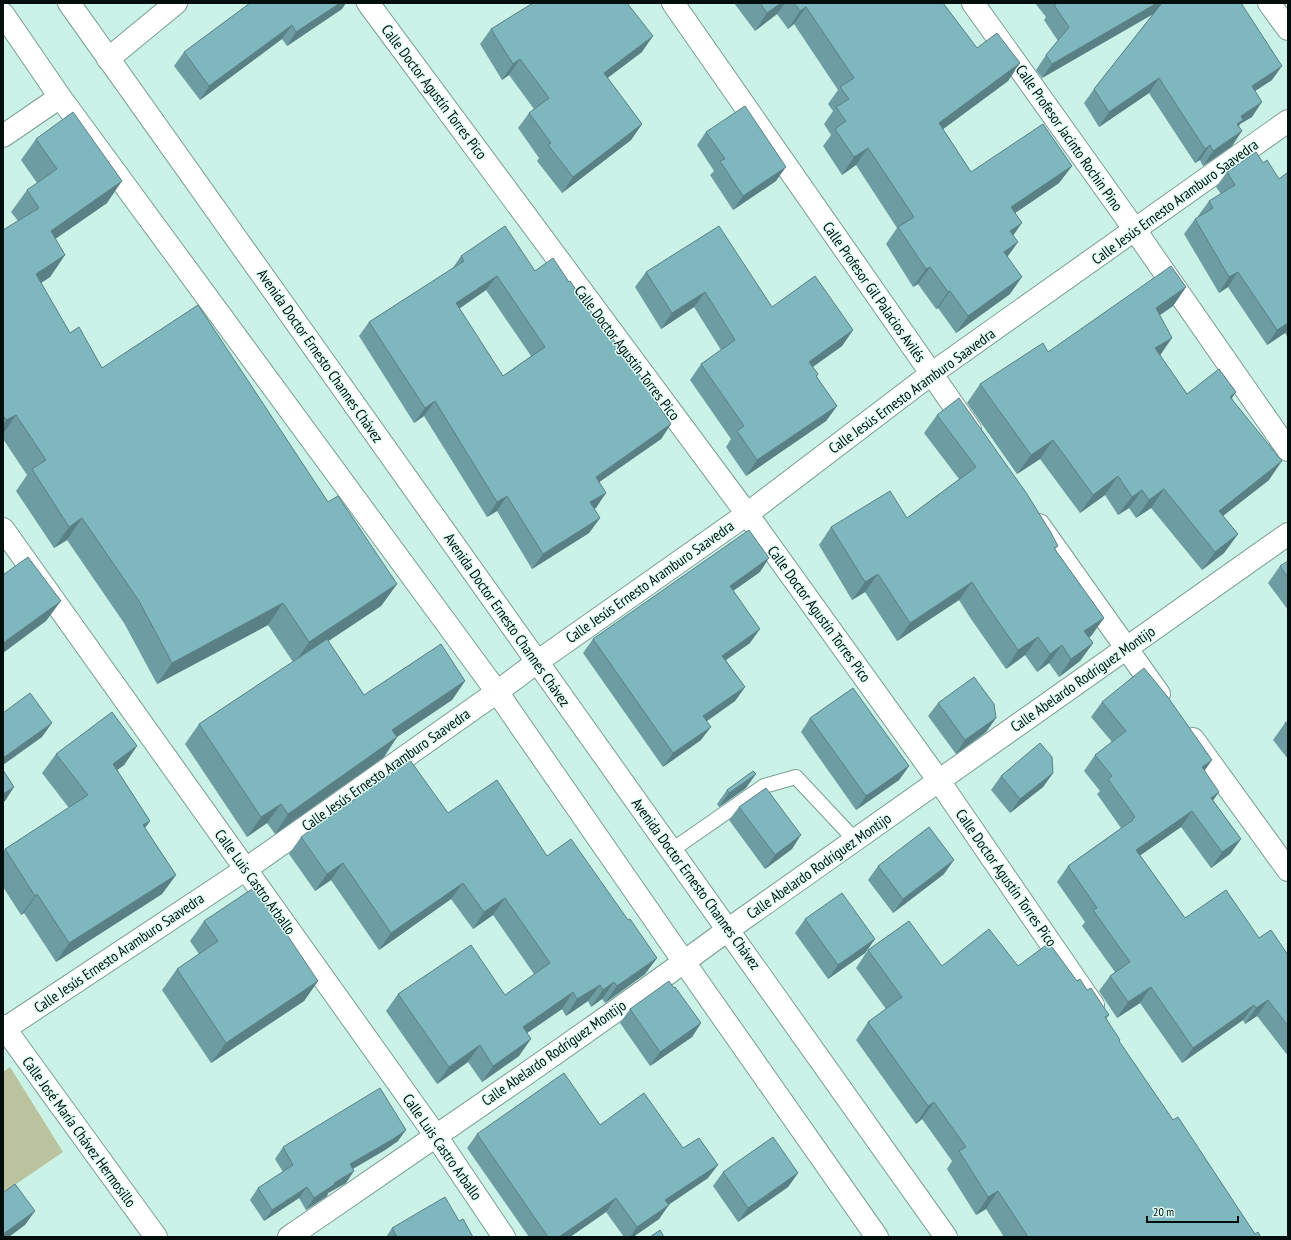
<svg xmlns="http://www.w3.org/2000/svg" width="1291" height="1240" font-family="'PT Sans Narrow',sans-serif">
<rect width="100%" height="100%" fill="#cbf2e7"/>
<path fill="#bac29e" d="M 10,1067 L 63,1152 L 3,1193 L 3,1072 Z"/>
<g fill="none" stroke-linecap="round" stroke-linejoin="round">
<g stroke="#799e94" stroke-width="16">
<path id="lane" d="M 672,850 L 764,786 L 796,777 L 855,840"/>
</g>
<g stroke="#799e94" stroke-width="24">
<path id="street" d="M 368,3 L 747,514 L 939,781 L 1093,1005
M 673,3 L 970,429
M 973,3 L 1135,230 L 1288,450
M 1269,3 L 1288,29
M 108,59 L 176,3
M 3,136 L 60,97
M 1039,525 L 1159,694
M 3,529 L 436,1136 L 504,1237
M 1193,739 L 1288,870
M 3,1026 L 156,1237
M 289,1237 C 436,1136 585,1035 729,929 L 1288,534"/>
</g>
<g stroke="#799e94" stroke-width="24">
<path id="secondary" d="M 69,3 L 946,1237
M 3,14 L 60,97 L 497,692 L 684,962 L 877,1237
M 3,1030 L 246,869 L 497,692 L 537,662 L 747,514 L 931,374 L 1288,121"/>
</g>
<use href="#lane" stroke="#fff" stroke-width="14"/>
<use href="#street" stroke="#fff" stroke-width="22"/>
<use href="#secondary" stroke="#fff" stroke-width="22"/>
</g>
<path fill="#6d9da3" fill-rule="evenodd" d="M 734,3 L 943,3 L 977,48 L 1020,63 L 1008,81 L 943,129 L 971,172 L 1072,166 L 1059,183 L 1015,213 L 1013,236 L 1018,242 L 1007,257 L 1010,294 L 956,333 L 938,308 L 936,309 L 918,284 L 913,287 L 886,244 L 897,228 L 856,165 L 842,175 L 823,146 L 831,135 L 824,124 L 833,111 L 828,104 L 838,90 L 794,24 L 788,29 L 777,14 L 755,31 Z
M 1035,3 L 1241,3 L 1272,80 L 1255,91 L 1252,117 L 1240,124 L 1239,126 L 1232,146 L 1203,166 L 1200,160 L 1195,163 L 1149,93 L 1099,127 L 1084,103 L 1094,89 L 1153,14 L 1042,78 L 1036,70 L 1046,55 L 1058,41 L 1044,20 L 1046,17 Z
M 342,9 L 287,46 L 282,39 L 200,100 L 174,66 L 184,52 Z
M 491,29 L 642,52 L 607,78 L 642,124 L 631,140 L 562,193 L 537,161 L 539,158 L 518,128 L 529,113 L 534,109 L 509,75 L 502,80 L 480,44 Z
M 706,132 L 776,181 L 733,210 L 710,175 L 714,171 L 697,145 Z
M 36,139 L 107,203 L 55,239 L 65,255 L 50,277 L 41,283 L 70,333 L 102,368 L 328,502 L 397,584 L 381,606 L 328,641 L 364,695 L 465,681 L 452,700 L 397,737 L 384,757 L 275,834 L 267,823 L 247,837 L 185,744 L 199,724 L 293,662 L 268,625 L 157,684 L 124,623 L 67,540 L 54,548 L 16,491 L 27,475 L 3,439 L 3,230 L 18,221 L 11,212 L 27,190 L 37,183 L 21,160 Z
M 1263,163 L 1279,179 L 1288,172 L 1288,338 L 1285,333 L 1267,345 L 1228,287 L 1219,293 L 1184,234 L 1195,219 L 1198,217 L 1198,216 L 1209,201 L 1221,194 L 1216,187 L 1227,172 Z
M 461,256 L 535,271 L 569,282 L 671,424 L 661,439 L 599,482 L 596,508 L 594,508 L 600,518 L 589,533 L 532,569 L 497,511 L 487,517 L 424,416 L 414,423 L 359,336 L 369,322 L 452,269 ZM 486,290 L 531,356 L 503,376 L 459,309 Z
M 646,272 L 853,330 L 842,346 L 813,367 L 818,374 L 817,377 L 837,406 L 826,421 L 746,476 L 726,447 L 731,439 L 690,380 L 701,364 L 721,350 L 694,307 L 661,329 L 635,287 Z
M 1186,287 L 1173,306 L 1159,315 L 1160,355 L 1187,394 L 1236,392 L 1232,398 L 1269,480 L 1223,516 L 1238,534 L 1224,553 L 1202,570 L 1151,508 L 1136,518 L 1129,508 L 1118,515 L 1105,495 L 1080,513 L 1040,459 L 1017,474 L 967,403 L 980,384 Z
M 937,415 L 1058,546 L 1055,549 L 1104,618 L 1091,636 L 1089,637 L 1093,643 L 1080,661 L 1059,677 L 1049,663 L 1037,672 L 1025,655 L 1006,669 L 971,619 L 959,600 L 897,641 L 865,592 L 852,600 L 819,545 L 831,527 L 907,518 L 959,479 L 924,433 Z
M 1288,561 L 1288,610 L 1268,583 L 1280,566 Z
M 760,572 L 733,591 L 750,643 L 726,660 L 745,687 L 735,701 L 707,721 L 701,740 L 663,767 L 583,653 L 593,639 Z
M 1102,702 L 1204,771 L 1213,800 L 1241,839 L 1230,854 L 1211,868 L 1181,827 L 1140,855 L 1185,918 L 1259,938 L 1288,955 L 1288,1056 L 1257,1016 L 1245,1024 L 1243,1020 L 1182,1063 L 1140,1003 L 1117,1018 L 1099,991 L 1110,976 L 1115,972 L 1082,926 L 1085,922 L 1057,882 L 1068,866 L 1121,828 L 1097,794 L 1100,791 L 1084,771 L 1095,755 L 1112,742 L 1091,717 Z
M 938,703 L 996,718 L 986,732 L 956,754 L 928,716 Z
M 810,718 L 909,766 L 899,780 L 856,810 L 801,732 Z
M 1288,721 L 1288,759 L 1273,740 L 1285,723 Z
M 137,746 L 124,765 L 117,770 L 150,821 L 145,828 L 176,875 L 162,894 L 56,962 L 24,913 L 21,915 L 3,887 L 3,852 L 5,849 L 69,808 L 42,773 L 56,754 Z
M 1053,773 L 1043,787 L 1010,813 L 991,790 L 1001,776 Z
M 746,788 L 719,807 L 717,804 L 727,790 Z
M 739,807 L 792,849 L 765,869 L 729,820 Z
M 448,813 L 547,856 L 628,920 L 657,958 L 645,974 L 605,1003 L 602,999 L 591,1007 L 588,1001 L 566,1016 L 562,1009 L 527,1033 L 519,1056 L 482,1082 L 468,1062 L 437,1084 L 386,1011 L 398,994 L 505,995 L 534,974 L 493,915 L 473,929 L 451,899 L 379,950 L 331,880 L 315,891 L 289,854 L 301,837 Z
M 878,866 L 944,874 L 893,913 L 868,880 Z
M 805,919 L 875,939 L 865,953 L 828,979 L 795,933 Z
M 204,921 L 318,981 L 304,1001 L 211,1063 L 162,990 L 177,969 L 199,954 L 190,941 Z
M 868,950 L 942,966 L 1018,966 L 1077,981 L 1087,990 L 1109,1015 L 1106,1019 L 1119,1042 L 1173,1120 L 1255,1234 L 1261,1237 L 1004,1237 L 986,1209 L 976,1215 L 947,1169 L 952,1161 L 922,1119 L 916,1124 L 856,1040 L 868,1022 L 886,1009 L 856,968 Z
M 674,988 L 701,1023 L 692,1037 L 650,1066 L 620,1023 L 630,1009 Z
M 600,1125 L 683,1148 L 708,1178 L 668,1205 L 659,1219 L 633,1237 L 624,1237 L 606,1212 L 570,1237 L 529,1237 L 467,1148 L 477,1134 Z
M 398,1141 L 385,1150 L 353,1169 L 346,1183 L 328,1193 L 327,1196 L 306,1210 L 299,1198 L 264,1221 L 250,1200 L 258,1188 L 283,1172 L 275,1159 L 283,1147 Z
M 723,1172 L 798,1173 L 788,1187 L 738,1222 L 713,1186 Z
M 459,1221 L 473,1237 L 386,1237 L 392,1228 Z"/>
<path fill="#598085" d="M 340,3 L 346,3 L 342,9 L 287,46 L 296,32 Z
M 781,3 L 785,3 L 777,14 L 755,31 L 767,13 Z
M 1157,3 L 1162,3 L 1155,13 L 1042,78 L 1052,64 Z
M 806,7 L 794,24 L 788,29 L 800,11 Z
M 292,25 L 282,39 L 200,100 L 209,86 Z
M 653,36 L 642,52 L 593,89 L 604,73 Z
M 520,59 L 509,75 L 502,80 L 513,64 Z
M 1020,63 L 1008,81 L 927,141 L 939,123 Z
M 1282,66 L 1272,80 L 1241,100 L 1252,86 Z
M 1159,78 L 1149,93 L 1099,127 L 1109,112 Z
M 1262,102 L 1252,117 L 1240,124 L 1233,135 L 1227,138 L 1241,116 Z
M 642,124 L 631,140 L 562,193 L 573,177 Z
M 1242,131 L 1232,146 L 1203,166 L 1213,151 Z
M 1210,145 L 1200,160 L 1195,163 L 1205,149 Z
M 868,148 L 856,165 L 842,175 L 854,157 Z
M 1072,166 L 1059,183 L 999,224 L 1011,207 Z
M 786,167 L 776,181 L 733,210 L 743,196 Z
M 122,181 L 107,203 L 35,253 L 51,231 Z
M 1022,223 L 1010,240 L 1010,231 Z
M 1018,242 L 1005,260 L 1004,252 Z
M 65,255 L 50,277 L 21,296 L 36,274 Z
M 930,267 L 918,284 L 913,287 L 926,269 Z
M 1238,272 L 1228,287 L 1219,293 L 1229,277 Z
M 497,276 L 486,290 L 445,318 L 456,303 Z
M 1022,277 L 1010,294 L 956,333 L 968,316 Z
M 1186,287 L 1173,306 L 1143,327 L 1156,308 Z
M 950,291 L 938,308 L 936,309 L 948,292 Z
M 705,292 L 694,307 L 661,329 L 672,313 Z
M 1288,323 L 1288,329 L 1285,333 L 1267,345 L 1277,330 Z
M 853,330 L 842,346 L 798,377 L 809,362 Z
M 1172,338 L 1159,357 L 1155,348 Z
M 1236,392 L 1223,410 L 1230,397 Z
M 435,401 L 424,416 L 414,423 L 425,408 Z
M 837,406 L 826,421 L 746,476 L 757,460 Z
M 16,415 L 3,434 L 3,425 L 6,420 Z
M 671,424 L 661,439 L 585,492 L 596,477 Z
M 1053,440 L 1040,459 L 1017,474 L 1031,455 Z
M 1282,461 L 1269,480 L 1206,529 L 1219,511 Z
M 1118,476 L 1105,495 L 1080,513 L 1093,495 Z
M 1164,489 L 1151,508 L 1136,518 L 1149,500 Z
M 1142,490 L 1129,508 L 1118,515 L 1132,497 Z
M 606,493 L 596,508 L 580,517 L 590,502 Z
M 507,496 L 497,511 L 487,517 L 497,502 Z
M 82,518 L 67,540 L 54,548 L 69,527 Z
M 600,518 L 589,533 L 532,569 L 543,554 Z
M 1238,534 L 1224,553 L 1202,570 L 1215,552 Z
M 769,558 L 760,572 L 720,600 L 730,586 Z
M 878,574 L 865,592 L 852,600 L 865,582 Z
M 972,582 L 959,600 L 897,641 L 910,623 Z
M 397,584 L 381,606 L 294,664 L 309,642 Z
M 61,601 L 46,621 L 3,653 L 3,643 Z
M 283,603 L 268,625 L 157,684 L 172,663 Z
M 1104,618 L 1091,636 L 1071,649 L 1084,631 Z
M 760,629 L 750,643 L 713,669 L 722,656 Z
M 1038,637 L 1025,655 L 1006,669 L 1018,650 Z
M 1093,643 L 1080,661 L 1059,677 L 1071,659 Z
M 1062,645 L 1049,663 L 1037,672 L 1050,654 Z
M 465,681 L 452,700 L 379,749 L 392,730 Z
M 745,687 L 735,701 L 694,730 L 703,716 Z
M 996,718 L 986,732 L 956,754 L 965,740 Z
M 52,723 L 42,737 L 3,765 L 3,758 Z
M 711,727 L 701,740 L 663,767 L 673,753 Z
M 397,737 L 384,757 L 275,834 L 288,814 Z
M 137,746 L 124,765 L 99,783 L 113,764 Z
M 1212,760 L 1201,776 L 1202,767 Z
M 909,766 L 899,780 L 856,810 L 866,796 Z
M 1053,773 L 1043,787 L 1010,813 L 1020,799 Z
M 756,774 L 746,788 L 719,807 L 729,793 Z
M 14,787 L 5,801 L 3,802 L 3,794 Z
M 1219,792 L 1208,808 L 1211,798 Z
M 281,804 L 267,823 L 247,837 L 261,817 Z
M 1192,811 L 1181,827 L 1125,866 L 1136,850 Z
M 150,821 L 136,840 L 143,825 Z
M 801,835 L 792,849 L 765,869 L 775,855 Z
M 1241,839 L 1230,854 L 1211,868 L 1222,852 Z
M 954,860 L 944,874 L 893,913 L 903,899 Z
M 343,863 L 331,880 L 315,891 L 327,874 Z
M 176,875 L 162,894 L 56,962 L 69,943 Z
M 463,883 L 451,899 L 379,950 L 391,933 Z
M 37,894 L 24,913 L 21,915 L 35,896 Z
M 505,898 L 493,915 L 473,929 L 484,912 Z
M 875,939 L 865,953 L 828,979 L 838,965 Z
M 657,958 L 645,974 L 605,1003 L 617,986 Z
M 318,981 L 304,1001 L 211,1063 L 226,1043 Z
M 614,982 L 602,999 L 591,1007 L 603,990 Z
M 600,985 L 588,1001 L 566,1016 L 577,999 Z
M 1151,987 L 1140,1003 L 1117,1018 L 1128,1002 Z
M 573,992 L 562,1009 L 511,1044 L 523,1027 Z
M 1268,1000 L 1257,1016 L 1245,1024 L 1256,1008 Z
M 1254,1005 L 1243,1020 L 1182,1063 L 1193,1048 Z
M 701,1023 L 692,1037 L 650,1066 L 660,1052 Z
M 531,1039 L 519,1056 L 482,1082 L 493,1066 Z
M 480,1045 L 468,1062 L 437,1084 L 449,1067 Z
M 934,1102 L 922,1119 L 916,1124 L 928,1106 Z
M 406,1130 L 398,1141 L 385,1150 L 342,1175 L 350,1164 Z
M 718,1165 L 708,1178 L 655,1214 L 665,1200 Z
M 354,1171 L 346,1183 L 328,1193 L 327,1196 L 306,1210 L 314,1198 L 334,1183 Z
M 798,1173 L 788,1187 L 738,1222 L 748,1208 Z
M 307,1187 L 299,1198 L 264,1221 L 272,1210 Z
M 998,1191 L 986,1209 L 976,1215 L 988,1197 Z
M 616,1198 L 606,1212 L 570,1237 L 559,1237 Z
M 669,1205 L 659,1219 L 633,1237 L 630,1237 L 637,1227 Z
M 35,1211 L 25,1225 L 9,1237 L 3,1237 L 3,1234 Z"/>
<path fill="#7fb7be" stroke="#598085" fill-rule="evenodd" d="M 250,3 L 340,3 L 296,32 L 292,25 L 209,86 L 184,52 Z
M 533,3 L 627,3 L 653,36 L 604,73 L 642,124 L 573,177 L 548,145 L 551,143 L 529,113 L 549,98 L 520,59 L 513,64 L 491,29 Z
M 760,3 L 781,3 L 767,13 Z
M 794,3 L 943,3 L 977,48 L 997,33 L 1020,63 L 939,123 L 971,172 L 1043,124 L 1072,166 L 1011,207 L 1022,223 L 1010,231 L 1018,242 L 1004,252 L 1022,277 L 968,316 L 950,291 L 948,292 L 930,267 L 926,269 L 898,227 L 914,217 L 868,148 L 854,157 L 835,129 L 846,121 L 836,107 L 849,99 L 840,87 L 854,78 L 806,7 L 800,11 Z
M 1057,3 L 1157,3 L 1052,64 L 1046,55 L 1069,27 L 1054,5 Z
M 1162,3 L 1241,3 L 1282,66 L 1252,86 L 1262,102 L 1241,116 L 1243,120 L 1237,124 L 1242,131 L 1213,151 L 1210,145 L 1205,149 L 1159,78 L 1109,112 L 1094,89 Z
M 745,106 L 786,167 L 743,196 L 720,161 L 725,159 L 706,132 Z
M 73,112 L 122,181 L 51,231 L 65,255 L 36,274 L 70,333 L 79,327 L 102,368 L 198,305 L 328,502 L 338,496 L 397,584 L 309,642 L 283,603 L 172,663 L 139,601 L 82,518 L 69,527 L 32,469 L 46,460 L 16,415 L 6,420 L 3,415 L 3,230 L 39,208 L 27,190 L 57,169 L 36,139 Z
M 1256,152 L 1263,163 L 1267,160 L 1279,179 L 1288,172 L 1288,323 L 1277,330 L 1238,272 L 1229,277 L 1195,219 L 1213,208 L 1209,201 L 1235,185 L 1227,172 Z
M 505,226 L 535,271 L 553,258 L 569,282 L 570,281 L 593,314 L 595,313 L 616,343 L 617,342 L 658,401 L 656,402 L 671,424 L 596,477 L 606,493 L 590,502 L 600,518 L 543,554 L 507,496 L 497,502 L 435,401 L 425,408 L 369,322 L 464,261 L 461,256 ZM 497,276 L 545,347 L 503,376 L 456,303 Z
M 719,226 L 772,307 L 815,276 L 853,330 L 809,362 L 818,374 L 816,376 L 837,406 L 757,460 L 737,431 L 744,426 L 701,364 L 735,340 L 705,292 L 672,313 L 646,272 Z
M 1171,266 L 1186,287 L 1156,308 L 1172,338 L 1155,348 L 1187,394 L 1219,369 L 1236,392 L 1230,397 L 1282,461 L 1219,511 L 1238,534 L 1215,552 L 1164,489 L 1149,500 L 1142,490 L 1132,497 L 1118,476 L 1093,495 L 1053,440 L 1031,455 L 980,384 L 1043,343 L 1048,352 Z
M 959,398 L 1027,494 L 1050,531 L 1058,546 L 1054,548 L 1104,618 L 1084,631 L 1093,643 L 1071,659 L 1062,645 L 1050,654 L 1038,637 L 1018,650 L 984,601 L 972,582 L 910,623 L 878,574 L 865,582 L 831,527 L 890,491 L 907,518 L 976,467 L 937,415 Z
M 749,530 L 769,558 L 730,586 L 760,629 L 722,656 L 745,687 L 703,716 L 711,727 L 673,753 L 593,639 Z
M 28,557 L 61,601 L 3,643 L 3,575 Z
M 1288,561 L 1288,578 L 1280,566 Z
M 327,639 L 364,695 L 441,644 L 465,681 L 392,730 L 397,737 L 288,814 L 281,804 L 261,817 L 199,724 Z
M 1144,668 L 1167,696 L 1212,760 L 1202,767 L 1219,792 L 1211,798 L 1241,839 L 1222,852 L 1192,811 L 1136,850 L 1185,918 L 1226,890 L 1259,938 L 1271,930 L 1288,955 L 1288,1026 L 1268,1000 L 1256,1008 L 1254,1005 L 1193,1048 L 1151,987 L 1128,1002 L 1110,976 L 1130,962 L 1093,910 L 1097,908 L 1068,866 L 1133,820 L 1132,819 L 1135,817 L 1108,779 L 1112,776 L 1095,755 L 1126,731 L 1102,702 Z
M 974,677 L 994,704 L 996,718 L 965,740 L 938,703 Z
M 853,688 L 909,766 L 866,796 L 810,718 Z
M 30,693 L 52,723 L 3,758 L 3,713 Z
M 112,712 L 137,746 L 113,764 L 150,821 L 143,825 L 176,875 L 69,943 L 37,894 L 35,896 L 5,849 L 88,795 L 56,754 Z
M 1288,721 L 1288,727 L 1285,723 Z
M 1040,743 L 1052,757 L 1053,773 L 1020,799 L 1001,776 Z
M 410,760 L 448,813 L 497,780 L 547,856 L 571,839 L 628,920 L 630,919 L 657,958 L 617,986 L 614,982 L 603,990 L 600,985 L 577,999 L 573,992 L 523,1027 L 531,1039 L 493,1066 L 480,1045 L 449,1067 L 398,994 L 471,945 L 505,995 L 550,963 L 505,898 L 484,912 L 463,883 L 391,933 L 343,863 L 327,874 L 301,837 Z
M 3,770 L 14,787 L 3,794 Z
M 753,771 L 756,774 L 729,793 L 727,790 Z
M 766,788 L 801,835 L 775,855 L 739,807 Z
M 929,827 L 954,860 L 903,899 L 878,866 Z
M 255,887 L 318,981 L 226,1043 L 177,969 L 218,941 L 204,921 Z
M 842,893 L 875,939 L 838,965 L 805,919 Z
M 909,921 L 942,966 L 989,929 L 1018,966 L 1049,943 L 1077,981 L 1080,979 L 1087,990 L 1091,988 L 1109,1015 L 1105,1017 L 1120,1040 L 1119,1041 L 1173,1120 L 1178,1117 L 1255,1234 L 1258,1232 L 1261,1237 L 1028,1237 L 998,1191 L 988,1197 L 959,1151 L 966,1147 L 934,1102 L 928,1106 L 868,1022 L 902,997 L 868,950 Z
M 669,981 L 674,988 L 675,987 L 701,1023 L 660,1052 L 630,1009 Z
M 564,1073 L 600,1125 L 644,1093 L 683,1148 L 699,1138 L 718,1165 L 665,1200 L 669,1205 L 637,1227 L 616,1198 L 559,1237 L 548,1237 L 477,1134 Z
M 380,1088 L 406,1130 L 393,1139 L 350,1164 L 354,1171 L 334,1183 L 335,1184 L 314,1198 L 307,1187 L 272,1210 L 258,1188 L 293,1165 L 283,1147 Z
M 773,1137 L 798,1173 L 748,1208 L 723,1172 Z
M 15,1184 L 35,1211 L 3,1234 L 3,1193 Z
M 445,1197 L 459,1221 L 463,1219 L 473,1237 L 397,1237 L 392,1228 Z
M 660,1230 L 664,1237 L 650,1237 Z"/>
<g text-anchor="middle" stroke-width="3" stroke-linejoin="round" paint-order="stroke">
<g font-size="15" fill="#030f0c" stroke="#defef5">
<text transform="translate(434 92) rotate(53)" y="5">Calle Doctor Agustín Torres Pico</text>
<text transform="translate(1069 138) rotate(55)" y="5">Calle Profesor Jacinto Rochin Pino</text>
<text transform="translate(1175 202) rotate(-36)" y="5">Calle Jesús Ernesto Aramburo Saavedra</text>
<text transform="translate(874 292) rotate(55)" y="5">Calle Profesor Gil Palacios Avilés</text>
<text transform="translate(627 353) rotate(53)" y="5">Calle Doctor Agustín Torres Pico</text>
<text transform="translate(320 356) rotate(55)" y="5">Avenida Doctor Ernesto Channes Chávez</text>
<text transform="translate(912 391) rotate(-36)" y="5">Calle Jesús Ernesto Aramburo Saavedra</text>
<text transform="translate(650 582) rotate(-35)" y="5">Calle Jesús Ernesto Aramburo Saavedra</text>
<text transform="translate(819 614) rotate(54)" y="5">Calle Doctor Agustín Torres Pico</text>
<text transform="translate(507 620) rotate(55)" y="5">Avenida Doctor Ernesto Channes Chávez</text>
<text transform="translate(1083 679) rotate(-35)" y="5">Calle Abelardo Rodríguez Montijo</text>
<text transform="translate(386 770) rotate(-35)" y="5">Calle Jesús Ernesto Aramburo Saavedra</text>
<text transform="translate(819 866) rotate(-35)" y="5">Calle Abelardo Rodríguez Montijo</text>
<text transform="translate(1006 878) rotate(55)" y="5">Calle Doctor Agustín Torres Pico</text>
<text transform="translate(255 882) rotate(54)" y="5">Calle Luis Castro Arballo</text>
<text transform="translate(696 884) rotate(54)" y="5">Avenida Doctor Ernesto Channes Chávez</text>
<text transform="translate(119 953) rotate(-34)" y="5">Calle Jesús Ernesto Aramburo Saavedra</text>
<text transform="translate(554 1053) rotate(-35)" y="5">Calle Abelardo Rodríguez Montijo</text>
<text transform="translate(79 1132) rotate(54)" y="5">Calle José María Chávez Hermosillo</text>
<text transform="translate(442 1147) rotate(55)" y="5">Calle Luis Castro Arballo</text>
</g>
</g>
<rect width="1291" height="1240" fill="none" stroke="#030f0c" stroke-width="8"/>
<path d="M1147 1216v6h91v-6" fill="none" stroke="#030f0c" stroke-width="2"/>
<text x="1153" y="1216" font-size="12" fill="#030f0c" stroke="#defef5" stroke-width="3" paint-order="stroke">20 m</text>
</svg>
